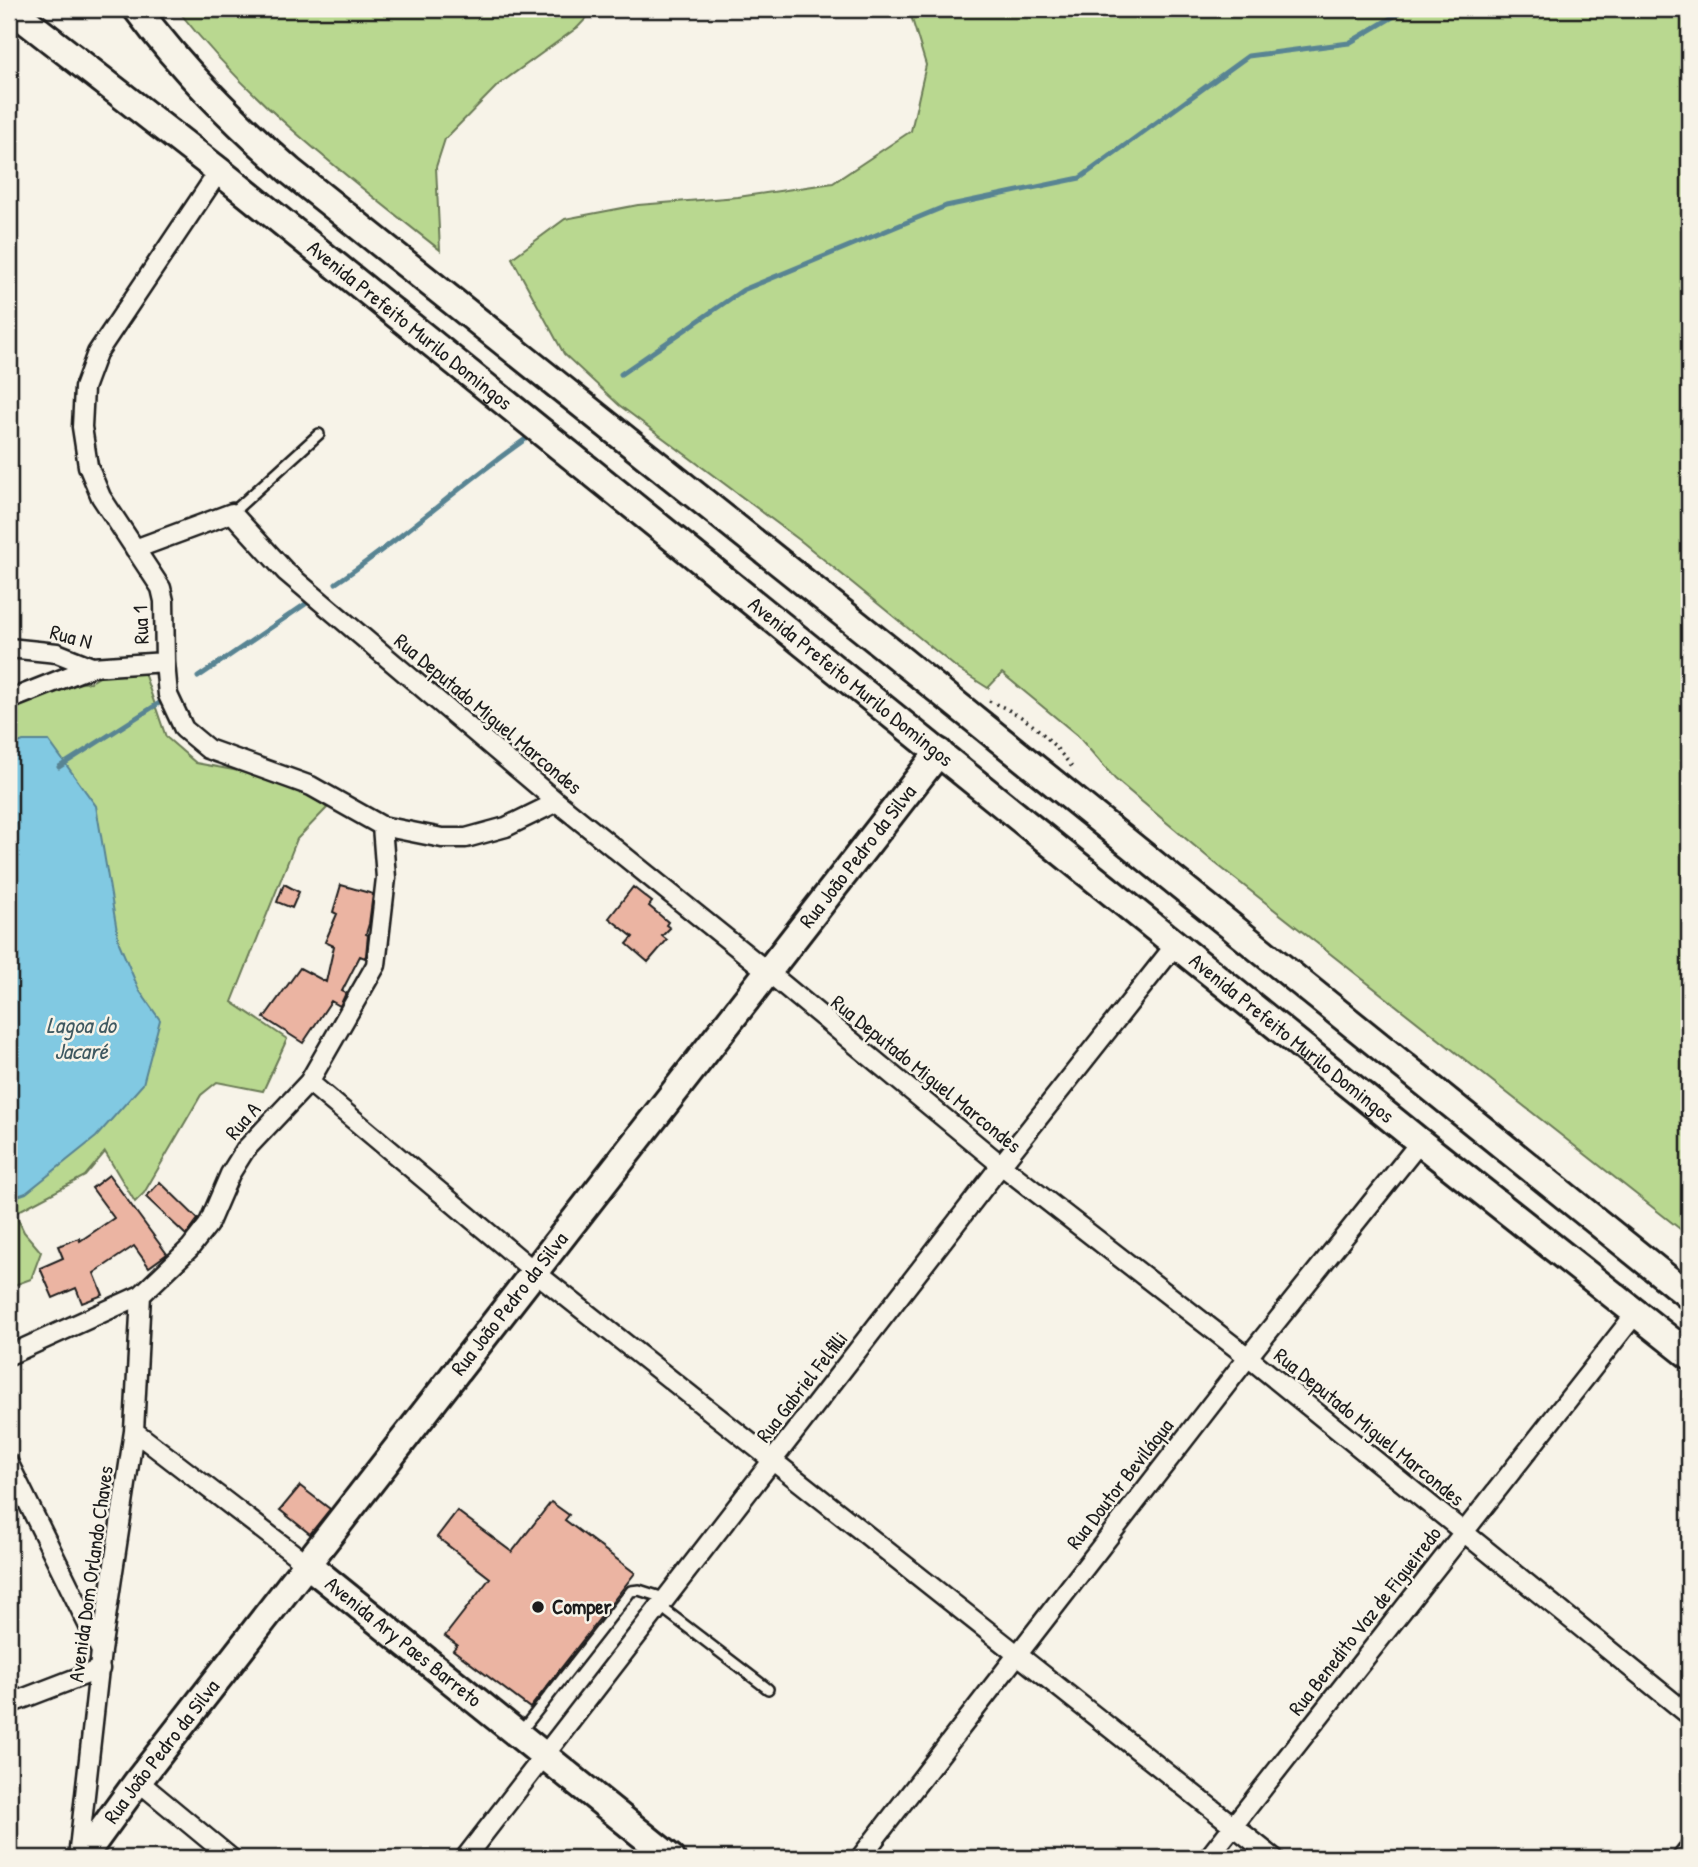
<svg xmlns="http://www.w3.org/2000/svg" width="1698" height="1867" font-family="'Patrick Hand',sans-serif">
<rect width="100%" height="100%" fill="#f7f3e8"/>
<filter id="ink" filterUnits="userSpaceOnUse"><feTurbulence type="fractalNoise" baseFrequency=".0143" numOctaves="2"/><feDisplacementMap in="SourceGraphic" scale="14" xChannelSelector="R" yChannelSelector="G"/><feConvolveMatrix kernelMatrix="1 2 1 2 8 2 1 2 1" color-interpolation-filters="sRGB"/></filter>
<g filter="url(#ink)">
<path fill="#b9d890" stroke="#6a7a56" stroke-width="2" d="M 177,9 L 595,9 L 578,27 L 498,85 L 445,139 L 436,167 L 440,250 C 346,176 251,104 177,9 Z
M 909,9 L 1689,9 L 1689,1236 L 1210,859 L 1115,779 L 1077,735 L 1002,673 L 988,688 L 958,669 L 801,541 L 619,405 L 564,354 L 512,258 L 565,219 L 638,205 L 738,197 L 833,183 L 911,131 L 926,65 Z
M 116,667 L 143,670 L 166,737 L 196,763 L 255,774 L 312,795 L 327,808 L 297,839 L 232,1002 L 287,1039 L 263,1091 L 217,1082 L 201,1095 L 144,1193 L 135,1202 L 105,1152 L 85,1176 L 15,1213 L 24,1232 L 41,1252 L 31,1279 L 9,1287 L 9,707 L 57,686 L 91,682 Z"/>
<path fill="#81c9e2" stroke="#598493" stroke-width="2" d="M 23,741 L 49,741 L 96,806 L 119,943 L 139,990 L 160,1020 L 143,1084 L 96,1137 L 26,1193 L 9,1199 L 9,747 Z"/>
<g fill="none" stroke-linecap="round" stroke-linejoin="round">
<path stroke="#598493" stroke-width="5" d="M 621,374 L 743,290 L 946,206 L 1080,178 L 1248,56 L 1349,43 L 1406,9
M 336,583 C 404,538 463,482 530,436
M 198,677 L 307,603
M 59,767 L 164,700"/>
</g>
<path fill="#ebb4a2" stroke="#1c1c1c" stroke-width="2" d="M 284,884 L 299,892 L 292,908 L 277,902 Z
M 341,885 L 373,894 L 369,924 L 366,934 L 368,935 L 366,955 L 365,958 L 360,956 L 342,991 L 346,993 L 340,1006 L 331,1001 L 303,1043 L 264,1018 L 300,968 L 326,982 L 334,946 L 325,942 L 337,914 L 333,912 Z
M 633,887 L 652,902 L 649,906 L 668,922 L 666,925 L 670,928 L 662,936 L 667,940 L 648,962 L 627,944 L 633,937 L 609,918 Z
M 109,1175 L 167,1254 L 149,1267 L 134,1246 L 94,1273 L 103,1295 L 82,1303 L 76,1288 L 53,1298 L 40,1268 L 63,1258 L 58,1246 L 79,1238 L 80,1241 L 114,1218 L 92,1188 Z
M 160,1182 L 198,1219 L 186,1235 L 146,1197 Z
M 300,1486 L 330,1509 L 310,1534 L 280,1510 Z
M 551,1502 L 569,1515 L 565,1520 L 635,1573 L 530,1708 L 453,1650 L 457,1645 L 445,1636 L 490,1578 L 437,1537 L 457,1511 L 512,1552 Z"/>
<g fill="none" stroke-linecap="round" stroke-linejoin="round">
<g stroke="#1c1c1c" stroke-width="14">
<path id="lane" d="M 232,513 L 319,434
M 661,1607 L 768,1689
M 519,1734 L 631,1591 L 639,1590 L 667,1599"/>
</g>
<g stroke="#1c1c1c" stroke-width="23">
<path id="street" d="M 219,171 L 97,353 L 84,388 L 82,427 L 88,466 L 101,497 L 161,588 L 164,601 L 165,662 L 168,695 L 184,729 L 208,749 L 311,786 L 382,826 L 442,838 L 466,838 L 506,827 L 557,802
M 135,549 L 232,513 L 286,572 L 557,802 L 768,972 L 1001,1165 L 1248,1357 L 1689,1715
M 9,648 L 57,653 L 92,667 L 165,662
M 9,700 L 92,667
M 309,1082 L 535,1272 L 1274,1858
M 9,1355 L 141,1295 L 190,1248 L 208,1225 L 230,1174 L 245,1150 L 309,1082 L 376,965 L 386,878 L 382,826
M 134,1431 L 307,1564
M 9,1464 L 101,1651
M 9,1704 L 100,1669
M 138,1781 L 231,1858
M 78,1858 L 101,1651 L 134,1431 L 141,1295
M 465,1858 L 1001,1165 L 1176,944
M 860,1858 L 1248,1357 L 1420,1142
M 1208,1858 L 1636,1313
M 1682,1858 L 1689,1849"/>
</g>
<g stroke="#1c1c1c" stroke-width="32">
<g id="secondary">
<path id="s1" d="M 11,9 L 219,171 L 1420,1142 L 1689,1355"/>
<path d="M 137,9 C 183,71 233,120 290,171 L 889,650 L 1689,1296"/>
<path id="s2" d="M 307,1564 L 671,1858"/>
<path id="s3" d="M 82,1858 L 138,1781 L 939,752"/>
</g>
</g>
<path stroke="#1c1c1c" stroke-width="3.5" stroke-dasharray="2 5" stroke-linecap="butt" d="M 989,701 C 1029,717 1046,734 1072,767"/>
<use href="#lane" stroke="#f7f3e8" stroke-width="9"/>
<use href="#street" stroke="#f7f3e8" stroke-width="18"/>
<use href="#secondary" stroke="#f7f3e8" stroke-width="26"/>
</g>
</g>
<circle fill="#1c1c1c" stroke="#f7f3e8" stroke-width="2.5" cx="538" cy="1607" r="7"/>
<g text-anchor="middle" stroke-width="5" stroke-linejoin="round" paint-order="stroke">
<g font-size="21" fill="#1c1c1c" stroke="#f7f3e8">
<text dy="7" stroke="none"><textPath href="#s1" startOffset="509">Avenida Prefeito Murilo Domingos</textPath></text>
<text transform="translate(141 625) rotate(-92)" y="7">Rua 1</text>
<text transform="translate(71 637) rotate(15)" y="7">Rua N</text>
<text dy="7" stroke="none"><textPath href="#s1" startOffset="1076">Avenida Prefeito Murilo Domingos</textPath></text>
<text transform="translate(488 714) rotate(40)" y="7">Rua Deputado Miguel Marcondes</text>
<text dy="7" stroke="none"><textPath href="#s3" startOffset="1267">Rua João Pedro da Silva</textPath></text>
<text dy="7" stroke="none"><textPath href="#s1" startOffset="1643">Avenida Prefeito Murilo Domingos</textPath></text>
<text transform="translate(926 1074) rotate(39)" y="7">Rua Deputado Miguel Marcondes</text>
<text transform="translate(243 1121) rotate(-49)" y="7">Rua A</text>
<text dy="7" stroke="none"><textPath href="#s3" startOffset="700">Rua João Pedro da Silva</textPath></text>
<text transform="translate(802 1387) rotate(-52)" y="7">Rua Gabriel Felfilli</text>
<text transform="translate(1369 1427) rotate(39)" y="7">Rua Deputado Miguel Marcondes</text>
<text transform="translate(1120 1484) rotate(-52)" y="7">Rua Doutor Beviláqua</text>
<text transform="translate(91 1574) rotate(-82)" y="7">Avenida Dom Orlando Chaves</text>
<text transform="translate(1365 1621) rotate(-52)" y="7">Rua Benedito Vaz de Figueiredo</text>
<text dy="7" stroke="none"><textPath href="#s2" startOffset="124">Avenida Ary Paes Barreto</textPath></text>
<text dy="7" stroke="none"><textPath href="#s3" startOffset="133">Rua João Pedro da Silva</textPath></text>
</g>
<g font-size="21" font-weight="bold" fill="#1c1c1c" stroke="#f7f3e8" text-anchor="start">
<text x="552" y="1614">Comper</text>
</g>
<g font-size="23" font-style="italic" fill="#3f5961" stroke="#f7f3e8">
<text x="81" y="1033">Lagoa do<tspan x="81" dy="26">Jacaré</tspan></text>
</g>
</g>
<rect width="1698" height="1867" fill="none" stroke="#f7f3e8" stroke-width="35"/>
<rect x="18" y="18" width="1663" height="1832" fill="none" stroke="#1c1c1c" stroke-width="2.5" filter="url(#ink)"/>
</svg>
